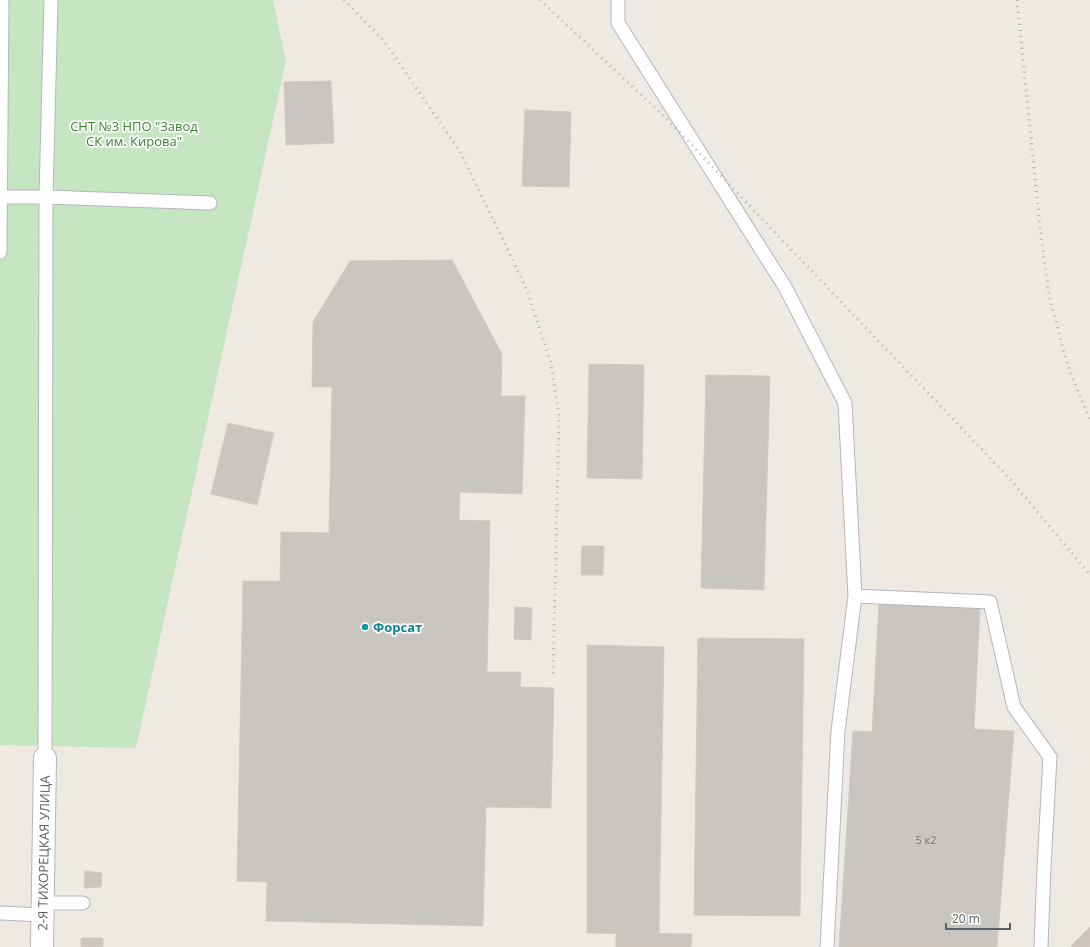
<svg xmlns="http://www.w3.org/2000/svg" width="1090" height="947" font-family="'Open Sans',sans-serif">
<rect width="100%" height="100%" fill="#eeeae3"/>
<path fill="#c5e6c0" d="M 0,0 L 273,0 L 286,61 L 136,748 L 0,745 Z"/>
<path fill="#c9c5c0" stroke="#d3cbc2" d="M 331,81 L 334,143 L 286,145 L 284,82 Z
M 525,110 L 571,112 L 569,187 L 522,186 Z
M 452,260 L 502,354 L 501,396 L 525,396 L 522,494 L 460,492 L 459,520 L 490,521 L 487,672 L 521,672 L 520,687 L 554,688 L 551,808 L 486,807 L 483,926 L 266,921 L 267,882 L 237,881 L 243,581 L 280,581 L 281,532 L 329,533 L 332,387 L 312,387 L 313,322 L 350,261 Z
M 589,364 L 644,365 L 642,479 L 587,478 Z
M 706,375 L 770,376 L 764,590 L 701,588 Z
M 228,423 L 274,433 L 257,505 L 211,494 Z
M 582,546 L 604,546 L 603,575 L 581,575 Z
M 879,603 L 980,608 L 974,729 L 1014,731 L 997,947 L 839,947 L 853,731 L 872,732 Z
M 515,607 L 532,608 L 531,640 L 514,639 Z
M 698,638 L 804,639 L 800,916 L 694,915 Z
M 587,645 L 664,647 L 659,934 L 587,933 Z
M 85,871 L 102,873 L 101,887 L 84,888 Z
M 1090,927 L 1090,947 L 1072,947 L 1071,946 Z
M 616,933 L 692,934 L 691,947 L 616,947 Z
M 81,938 L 103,938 L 103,947 L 81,947 Z"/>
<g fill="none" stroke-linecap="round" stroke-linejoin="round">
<g stroke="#b4b7bb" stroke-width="15">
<path id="lane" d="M 618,0 L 618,23 L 785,287 L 845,403 L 855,596 L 990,602 L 1014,707 L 1050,757 L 1044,867 L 1041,947
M 0,197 L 46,197 L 210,203
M 0,252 L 2,0
M 45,758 L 46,197 L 51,0
M 42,903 L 83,903
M 0,913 L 42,915
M 827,947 L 838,731 L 855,596"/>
</g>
<g stroke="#b4b7bb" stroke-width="24">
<g id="street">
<path id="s1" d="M 42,947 L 45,758"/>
</g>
</g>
<use href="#lane" stroke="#fff" stroke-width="13"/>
<use href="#street" stroke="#fff" stroke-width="22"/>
<path stroke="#b2b3b4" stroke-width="3" stroke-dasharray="1 5" stroke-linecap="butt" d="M 344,0 L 384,41 L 461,153 L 527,290 L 551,363 L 559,415 L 553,678
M 540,0 L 664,116 L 1010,479 L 1090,575
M 1017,0 L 1040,227 L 1049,295 L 1067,363 L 1090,421"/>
</g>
<circle fill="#0f9aa8" stroke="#fff" stroke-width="1.5" cx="365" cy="627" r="4"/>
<g text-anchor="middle" stroke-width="3.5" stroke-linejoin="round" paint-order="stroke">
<g font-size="11" fill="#767a7b">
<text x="926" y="844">5 к2</text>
</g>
<g font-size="13" fill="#3c8333" stroke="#fff">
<text x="134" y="131">СНТ №3 НПО "Завод<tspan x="134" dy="15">СК им. Кирова"</tspan></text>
</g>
<g font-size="13" font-weight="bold" fill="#0d838f" stroke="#fff" text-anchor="start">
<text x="373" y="632">Форсат</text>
</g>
<g font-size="13" fill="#5b6164" stroke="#fff">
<text dy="5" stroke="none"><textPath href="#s1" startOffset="94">2-Я ТИХОРЕЦКАЯ УЛИЦА</textPath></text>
</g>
</g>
<path d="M946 923v6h64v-6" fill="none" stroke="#5b6164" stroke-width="2"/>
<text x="952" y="923" font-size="12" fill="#5b6164" stroke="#ffffff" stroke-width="3" paint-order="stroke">20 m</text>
</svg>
